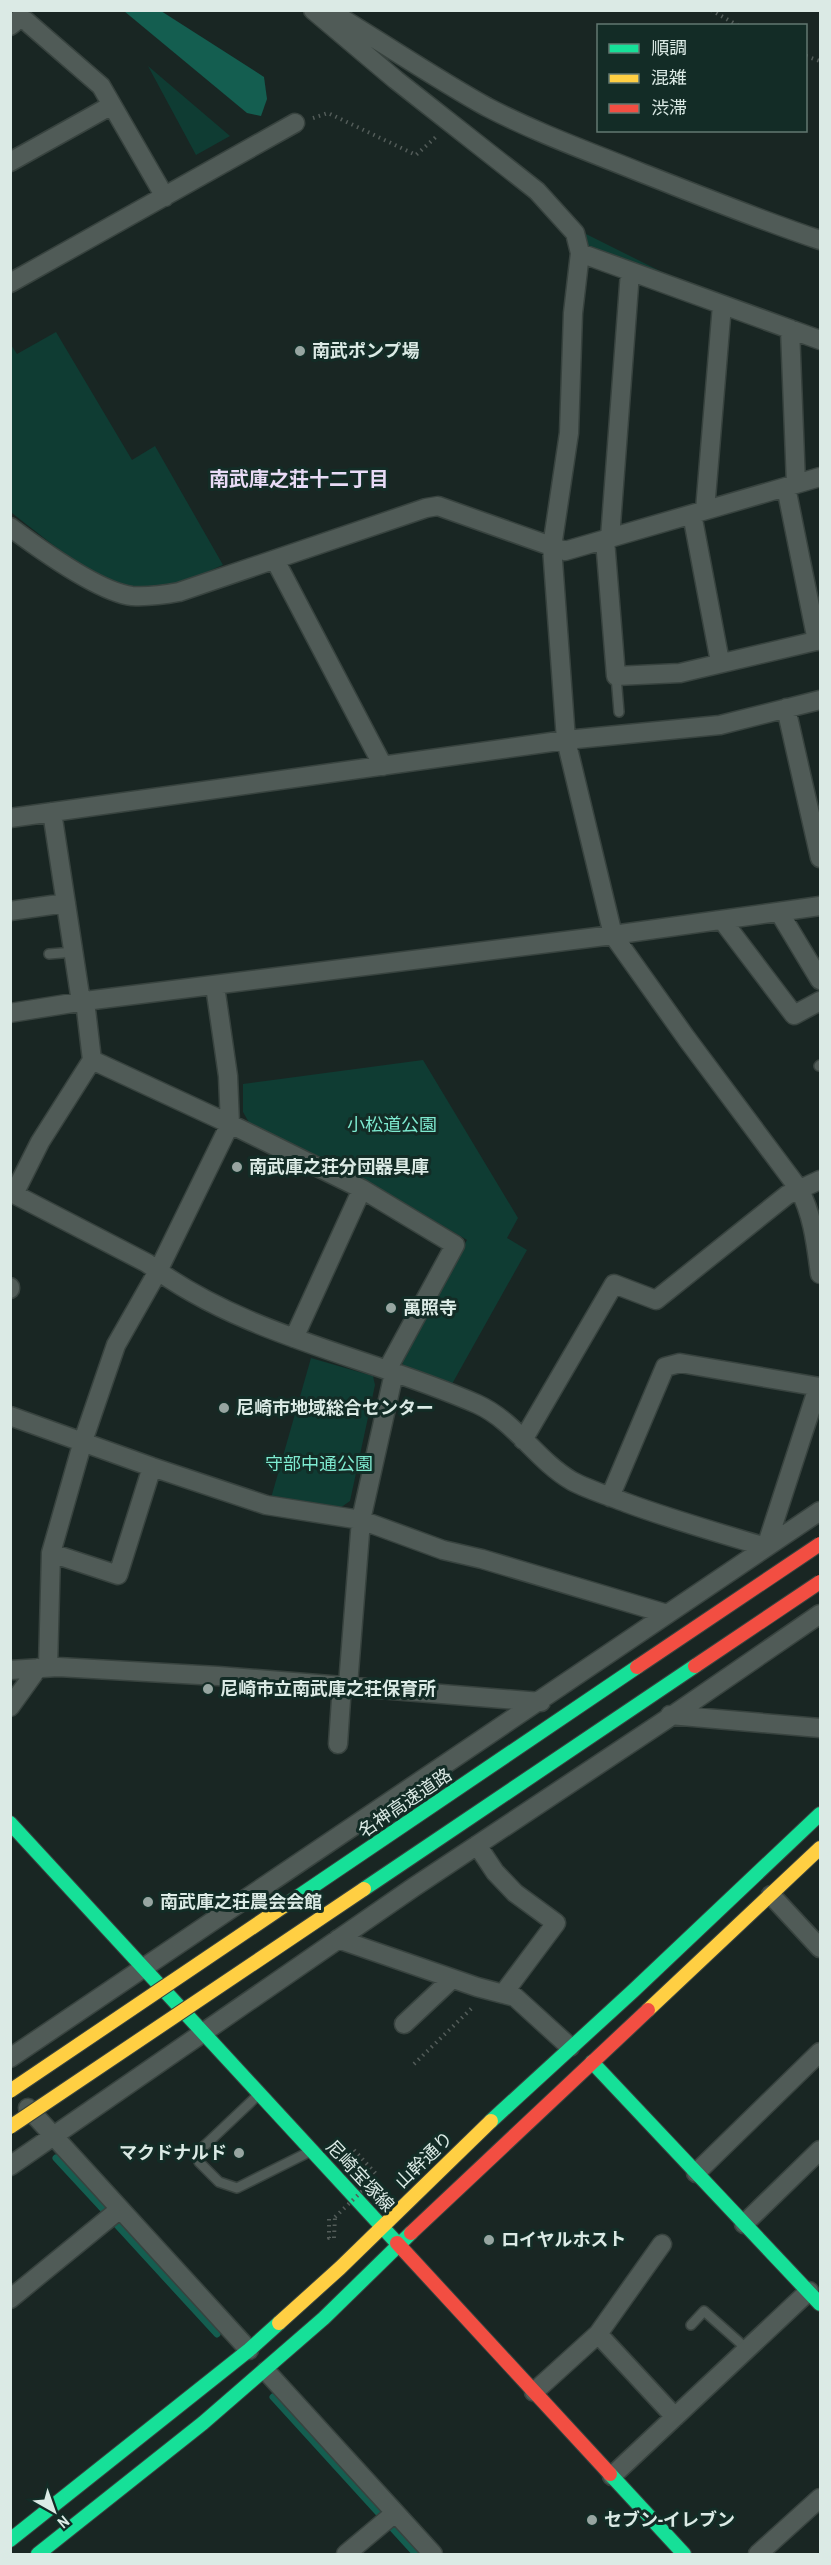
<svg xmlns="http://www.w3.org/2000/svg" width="831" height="2565" font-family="'Archivo Narrow','Noto Sans JP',sans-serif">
<rect width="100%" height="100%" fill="#192623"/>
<path fill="#0f3c33" d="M 148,66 L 230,136 L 196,155 Z
M 582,232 L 700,291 L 585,249 Z
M 56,332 L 132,460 L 155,446 L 223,565 C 204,573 173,590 153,590 C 103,590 50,542 12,513 L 11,510 L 11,345 L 17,354 Z
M 423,1060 L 518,1218 L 507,1238 L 527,1250 L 452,1384 L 404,1367 L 401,1358 L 467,1240 L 345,1168 L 251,1126 L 243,1112 L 243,1084 Z
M 311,1358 L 373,1376 L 375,1385 L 350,1501 L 340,1508 L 271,1498 Z"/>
<path fill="#145e50" d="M 124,11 L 161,11 L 264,77 L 267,99 L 261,116 L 247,113 Z"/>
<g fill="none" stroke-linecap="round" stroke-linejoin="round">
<path stroke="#145e50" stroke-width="7" d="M 56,2158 L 105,2211
M 117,2225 L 217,2334
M 273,2397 L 416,2554"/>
<g stroke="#38433f" stroke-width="12">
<path id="lane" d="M 616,676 L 619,712
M 49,954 L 74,952
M 819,1066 L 820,1065
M 257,2096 L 200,2150 L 199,2162 L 219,2182 L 237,2188 L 307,2153
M 691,2325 L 704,2311 L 747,2349"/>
</g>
<g stroke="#38433f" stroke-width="21">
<path id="street" d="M 313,10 L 396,80 L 537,191 L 575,233 L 580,253 L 573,313 L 569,433 L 552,547 L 566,740 L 613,935 L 687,1039 L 799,1189 C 813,1215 816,1245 820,1274
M 328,10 C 382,42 433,77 487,107 C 537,133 590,152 642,173 C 701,196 760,220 820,240
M 10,26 L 19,19 L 26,21 L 101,86 L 165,197
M 10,162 L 112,105
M 580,253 L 820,340
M 10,283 L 295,123
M 790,329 L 796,484
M 786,487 L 817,641
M 705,510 L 722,305
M 692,514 L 720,662
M 10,527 C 38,548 98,592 132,596 C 149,597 163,595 179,592 L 426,508 L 438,506 L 565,551 L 820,477
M 610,538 L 630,272
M 605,540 L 616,676 L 680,673 L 820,640
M 275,560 L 383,766
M 786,708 L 820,858
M 52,812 L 81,1002
M 10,818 L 566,740 L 720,725 L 820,700
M 10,911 L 66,903
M 779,912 L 820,980
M 722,920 L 794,1015 L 820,1001
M 10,1013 L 85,1001 L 613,935 L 820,906
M 92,1060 L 230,1124 L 362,1189 L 455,1245 L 387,1370
M 10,1192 L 147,1263 C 244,1336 368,1356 477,1404 C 515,1421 536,1460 572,1481 C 589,1490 609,1496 627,1503 C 673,1520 719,1533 766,1547 L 818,1387
M 14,1194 L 40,1142 L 92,1060 L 85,1001
M 10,1287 L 10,1289
M 294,1338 L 362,1189
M 10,1416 L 152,1467 L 266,1505 L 361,1520 L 443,1550 L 482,1559 L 667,1614
M 523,1440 L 614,1284 L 656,1300 L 787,1195 L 820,1180
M 610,1497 L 665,1367 L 680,1363 L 820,1387
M 51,1553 L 118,1575 L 152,1467
M 48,1667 L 51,1553 L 83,1441 L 116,1345 L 158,1271 L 230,1124 L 228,1076 L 215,986
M 10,1670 L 58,1667 L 218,1676 L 541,1702
M 348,1685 L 361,1520 L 394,1373
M 10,1707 L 38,1668
M 670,1715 L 820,1728
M 338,1744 L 342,1685
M 477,1845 L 495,1872 L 515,1893 L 556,1923 L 503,1994
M 771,1895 L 820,1948
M 338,1939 L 477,1987 L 515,1997 L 570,2047
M 404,2024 L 452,1979
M 10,2058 L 820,1511
M 28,2108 L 249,2350
M 10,2166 L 414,1887 L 673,1715 L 820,1614
M 696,2173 L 820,2052
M 744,2224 L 820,2150
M 10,2299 L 120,2209
M 598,2334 L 675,2417
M 266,2371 L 433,2554
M 534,2392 L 598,2334 L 662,2244
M 612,2476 L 809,2291
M 346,2554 L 395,2513
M 758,2554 L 820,2498"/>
</g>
<g stroke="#38433f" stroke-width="16">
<path id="fast" d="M 10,1823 L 397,2243
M 592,2062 L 820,2304
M 491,2121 L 633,1991 L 820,1814
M 610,2474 L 684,2554
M 10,2540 L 249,2350 L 279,2323
M 38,2554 L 203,2423 L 324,2318 L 411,2233"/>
</g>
<g stroke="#38433f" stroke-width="16">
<path id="slow" d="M 648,2010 L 820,1848
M 279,2323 L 340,2268 L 491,2121"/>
</g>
<g stroke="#38433f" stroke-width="16">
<path id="jam" d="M 411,2233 L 648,2010
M 397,2243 L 610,2474"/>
</g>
<path stroke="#535c59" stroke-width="4" stroke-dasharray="1.5 4.5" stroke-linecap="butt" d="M 711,10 L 739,26
M 806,56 L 820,61
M 313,118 L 328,113 L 416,155 L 438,135
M 414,2064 L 474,2006
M 354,2150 L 378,2176
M 329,2219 L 329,2238 L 334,2238 L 335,2217"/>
<use href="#lane" stroke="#505b57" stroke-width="9"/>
<use href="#street" stroke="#505b57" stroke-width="18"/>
<use href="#fast" stroke="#16e098" stroke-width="14"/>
<use href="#slow" stroke="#ffcf43" stroke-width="14"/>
<use href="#jam" stroke="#f24e42" stroke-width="14"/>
<g stroke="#38433f" stroke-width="16" stroke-linecap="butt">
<path id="fast-bridge" d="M 364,1889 L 695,1666
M 284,1906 L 637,1667"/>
</g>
<g stroke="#38433f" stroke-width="16" stroke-linecap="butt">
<path id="slow-bridge" d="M 10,2091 L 284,1906
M 10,2127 L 364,1889"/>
</g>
<g stroke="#38433f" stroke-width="16" stroke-linecap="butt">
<path id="jam-bridge" d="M 695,1666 L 820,1582
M 637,1667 L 820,1544"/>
</g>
<path stroke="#535c59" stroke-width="4" stroke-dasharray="1.5 4.5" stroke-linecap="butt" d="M 335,2217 L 378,2176"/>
<use href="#fast-bridge" stroke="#16e098" stroke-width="14"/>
<use href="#slow-bridge" stroke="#ffcf43" stroke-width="14"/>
<use href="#jam-bridge" stroke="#f24e42" stroke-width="14"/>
</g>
<g fill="#97a5a1" stroke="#132c26" stroke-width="2">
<circle cx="300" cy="351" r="6"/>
<circle cx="237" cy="1167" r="6"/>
<circle cx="391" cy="1308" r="6"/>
<circle cx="224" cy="1408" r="6"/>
<circle cx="208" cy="1689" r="6"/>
<circle cx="148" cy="1902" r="6"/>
<circle cx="239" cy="2153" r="6"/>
<circle cx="489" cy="2240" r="6"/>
<circle cx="592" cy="2520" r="6"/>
</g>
<g text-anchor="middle" stroke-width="6" stroke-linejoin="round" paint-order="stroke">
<g font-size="18" font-weight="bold" fill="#dbeae5" stroke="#132c26" text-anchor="start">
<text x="312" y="357">南武ポンプ場</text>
<text x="249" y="1173">南武庫之荘分団器具庫</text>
<text x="403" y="1314">萬照寺</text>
<text x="236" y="1414">尼崎市地域総合センター</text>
<text x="220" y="1695">尼崎市立南武庫之荘保育所</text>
<text x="160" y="1908">南武庫之荘農会会館</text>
<text x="227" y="2159" text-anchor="end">マクドナルド</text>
<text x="501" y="2246">ロイヤルホスト</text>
<text x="604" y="2526">セブン-イレブン</text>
</g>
<g font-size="18" fill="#7eead0" stroke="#132c26">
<text x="392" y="1131">小松道公園</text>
<text x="319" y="1470">守部中通公園</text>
</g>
<g font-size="18" fill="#dbeae5" stroke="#132c26">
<text transform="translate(405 1803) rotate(-34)" y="6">名神高速道路</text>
<text transform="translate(424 2160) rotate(-44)" y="6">山幹通り</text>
<text transform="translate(360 2176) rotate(47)" y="6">尼崎宝塚線</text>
</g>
<g font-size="20" font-weight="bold" fill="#e8dbf6" stroke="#132c26">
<text x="299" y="486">南武庫之荘十二丁目</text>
</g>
</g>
<rect width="831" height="2565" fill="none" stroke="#dbeae5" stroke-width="24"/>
<rect x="597" y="24" width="210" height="108" fill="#132c26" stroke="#637872" stroke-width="1.5"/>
<rect x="609" y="44" width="30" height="9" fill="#16e098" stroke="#637872" stroke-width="1.5"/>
<text x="651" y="54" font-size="18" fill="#dbeae5">順調</text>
<rect x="609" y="74" width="30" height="9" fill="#ffcf43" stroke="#637872" stroke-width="1.5"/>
<text x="651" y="84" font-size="18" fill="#dbeae5">混雑</text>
<rect x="609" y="104" width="30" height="9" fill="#f24e42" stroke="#637872" stroke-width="1.5"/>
<text x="651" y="114" font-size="18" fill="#dbeae5">渋滞</text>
<g transform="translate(54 2511) rotate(140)" stroke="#132c26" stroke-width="4.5" paint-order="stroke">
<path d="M0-4.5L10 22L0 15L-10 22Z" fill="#dbeae5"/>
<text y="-9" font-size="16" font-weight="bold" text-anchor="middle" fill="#dbeae5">N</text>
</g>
</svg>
